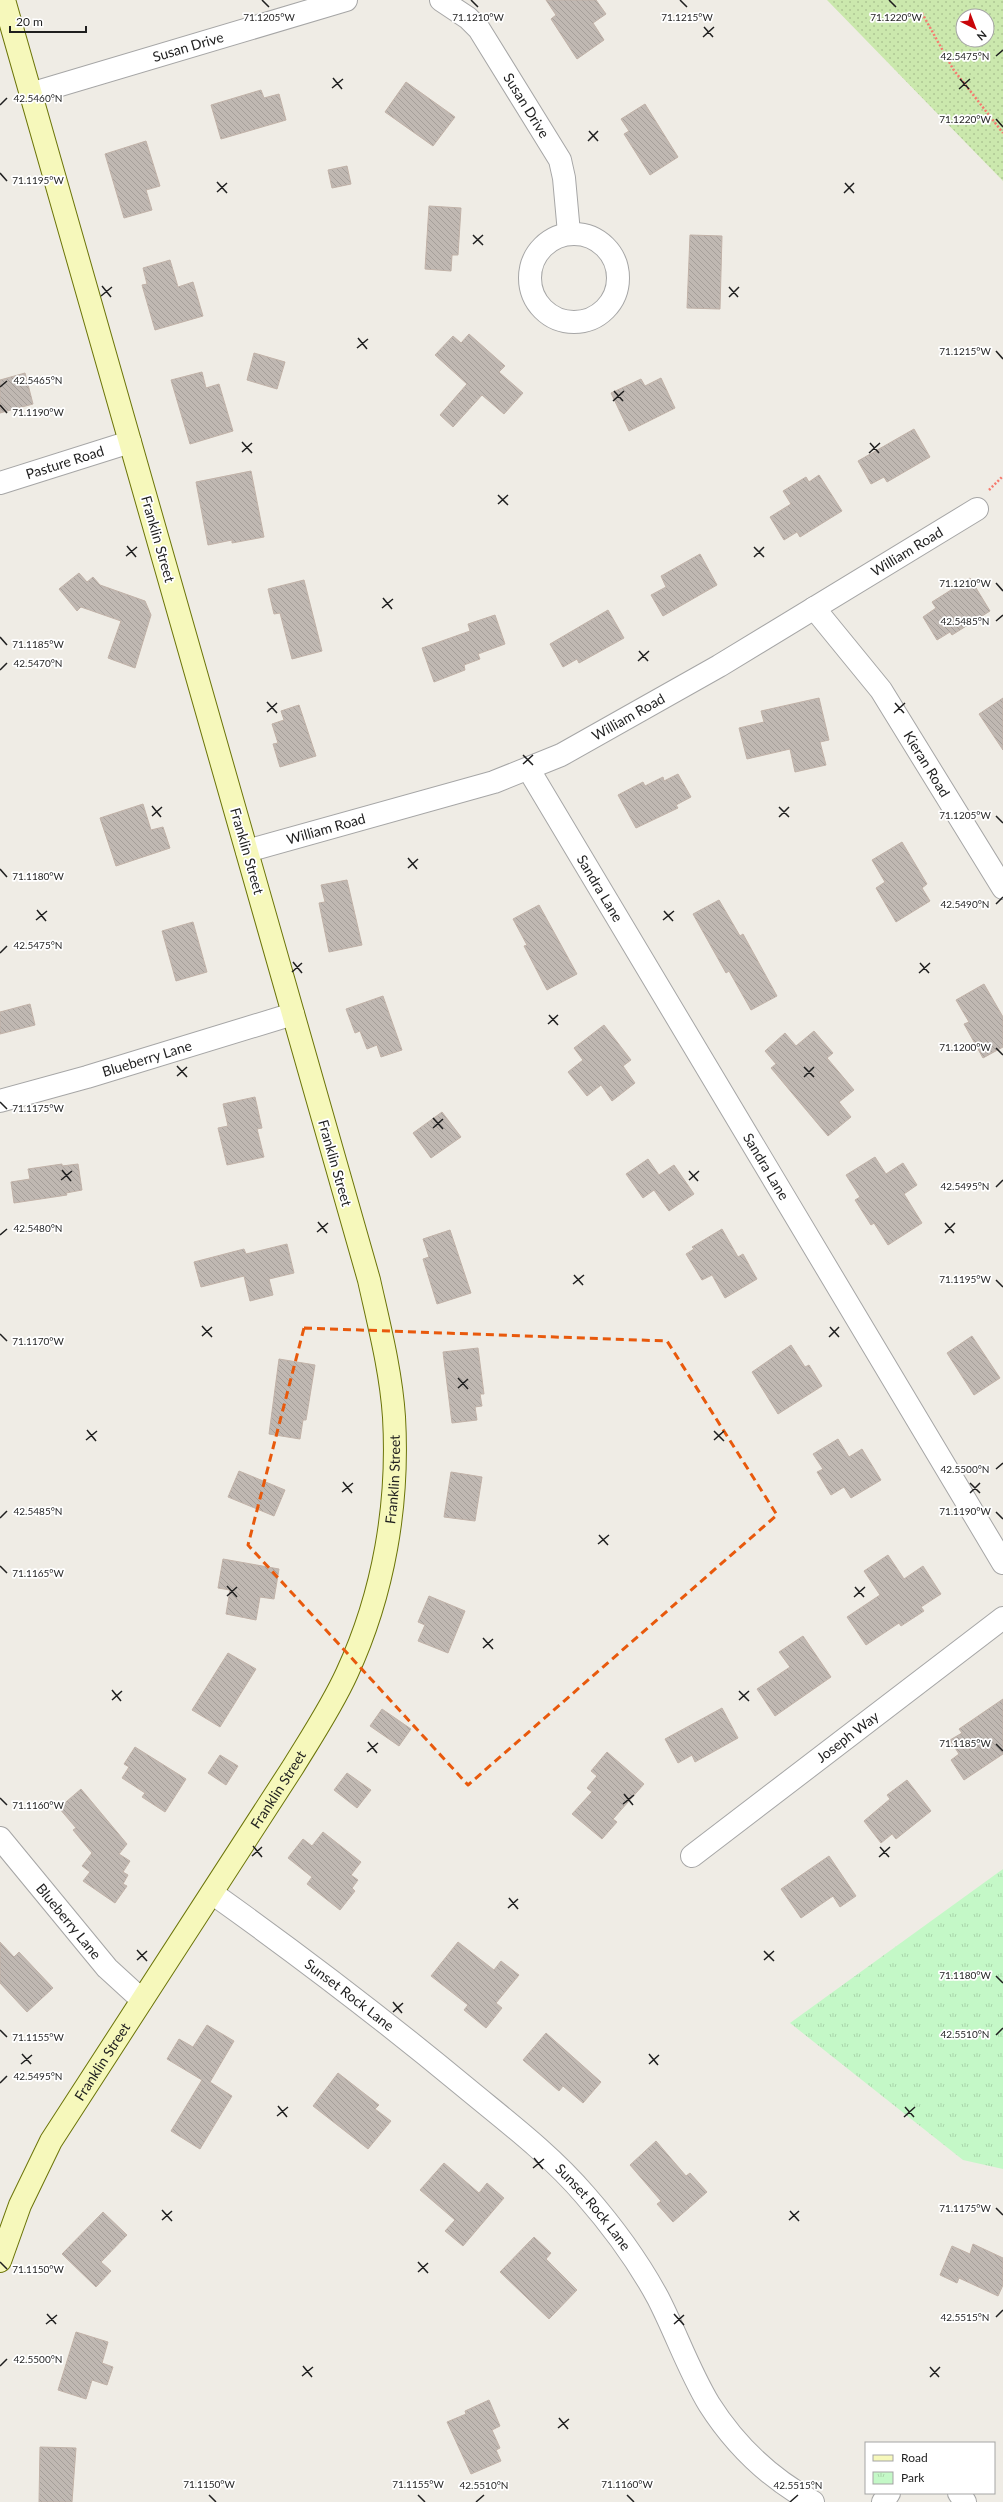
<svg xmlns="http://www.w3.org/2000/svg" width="1003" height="2502" font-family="Lato,sans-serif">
<defs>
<pattern id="grass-dots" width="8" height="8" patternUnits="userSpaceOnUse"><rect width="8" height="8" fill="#cbe8ad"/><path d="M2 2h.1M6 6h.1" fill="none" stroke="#aec794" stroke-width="1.8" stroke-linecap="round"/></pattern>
<pattern id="park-tufts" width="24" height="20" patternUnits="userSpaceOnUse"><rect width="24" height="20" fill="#c4f8c7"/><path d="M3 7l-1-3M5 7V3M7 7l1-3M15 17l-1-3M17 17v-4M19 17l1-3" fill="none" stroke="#a8d4aa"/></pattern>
<pattern id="building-back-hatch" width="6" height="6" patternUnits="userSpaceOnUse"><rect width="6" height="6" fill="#c0b8b2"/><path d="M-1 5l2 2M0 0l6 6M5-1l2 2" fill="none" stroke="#a59e99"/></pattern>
</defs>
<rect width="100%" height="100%" fill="#efece5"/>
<path fill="url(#grass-dots)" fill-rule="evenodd" d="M 827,0 L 1003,0 L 1003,181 ZM 963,16 L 987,16 L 987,40 L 963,40 Z"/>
<path fill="url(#park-tufts)" d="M 1003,1869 L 1003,2169 L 963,2160 L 790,2023 Z"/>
<path fill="url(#building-back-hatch)" stroke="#c1b2a8" d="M 546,0 L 596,0 L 606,14 L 593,23 L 604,40 L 577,59 L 551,19 L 556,15 Z
M 406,82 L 455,117 L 433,146 L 385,112 Z
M 261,90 L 264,98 L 279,94 L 286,120 L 221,139 L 211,105 Z
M 645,104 L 678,157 L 650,175 L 624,134 L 629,131 L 621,119 Z
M 146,141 L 160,186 L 146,190 L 152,210 L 124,218 L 105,154 Z
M 347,166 L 351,184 L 332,188 L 328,170 Z
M 429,206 L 461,208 L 458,255 L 452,255 L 451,271 L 425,269 Z
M 690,235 L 722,236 L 720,309 L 687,308 Z
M 170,260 L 178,287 L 193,282 L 203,316 L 155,330 L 142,285 L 147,284 L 143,268 Z
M 469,334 L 505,366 L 499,372 L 523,393 L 504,414 L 482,395 L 453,427 L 440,415 L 467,384 L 435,355 L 453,336 L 461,343 Z
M 254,353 L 285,362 L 277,389 L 247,380 Z
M 202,372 L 206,388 L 219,384 L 233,431 L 190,444 L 171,380 Z
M 25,373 L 33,404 L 0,413 L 0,380 Z
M 661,378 L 675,408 L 629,431 L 611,393 L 641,379 L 645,386 Z
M 914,429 L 930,457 L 887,482 L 884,477 L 871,484 L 858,461 Z
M 251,471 L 264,537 L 232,543 L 232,540 L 208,545 L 196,482 Z
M 819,475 L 842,511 L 800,537 L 797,532 L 784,540 L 770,517 L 791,504 L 783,491 L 806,477 L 809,482 Z
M 700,554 L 717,585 L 663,616 L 651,595 L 666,587 L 661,576 Z
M 79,573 L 87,582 L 93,577 L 100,585 L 145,601 L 151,615 L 135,668 L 108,658 L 121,621 L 81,607 L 77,611 L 59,589 Z
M 970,578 L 990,611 L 952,635 L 950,632 L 937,640 L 923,617 L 936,608 L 932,602 Z
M 304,580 L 322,651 L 292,659 L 280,613 L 274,614 L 268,589 Z
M 608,610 L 624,638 L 579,663 L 577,659 L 563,667 L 550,644 Z
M 495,615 L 505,644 L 478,654 L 480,659 L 464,665 L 465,670 L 434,682 L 422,648 L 470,631 L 468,624 Z
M 819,698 L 829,740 L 820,742 L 826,765 L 795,772 L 790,749 L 747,759 L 739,728 L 764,722 L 761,711 Z
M 1003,698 L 1003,750 L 979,714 Z
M 299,705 L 316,756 L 280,767 L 273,744 L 278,743 L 272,724 L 284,720 L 281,711 Z
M 678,774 L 691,797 L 676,805 L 678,808 L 636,828 L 618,795 L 643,782 L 645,786 L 663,777 L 664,781 Z
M 143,804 L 151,830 L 163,827 L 170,848 L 116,866 L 100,818 Z
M 902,842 L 927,884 L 922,888 L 930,901 L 896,922 L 876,888 L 885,882 L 872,860 Z
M 347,880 L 362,945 L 329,952 L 319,903 L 325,902 L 321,885 Z
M 719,900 L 740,936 L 743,934 L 777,996 L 751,1010 L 729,971 L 726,973 L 693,914 Z
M 539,905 L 577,974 L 547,990 L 524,946 L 527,945 L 513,919 Z
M 193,922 L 207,972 L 176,981 L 162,931 Z
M 984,984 L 1003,1017 L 1003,1047 L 983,1058 L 964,1024 L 969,1022 L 956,1000 Z
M 383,996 L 402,1050 L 381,1057 L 377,1045 L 367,1049 L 360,1031 L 355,1033 L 346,1009 Z
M 30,1004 L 35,1025 L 0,1034 L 0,1012 Z
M 604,1025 L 631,1060 L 623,1066 L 635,1083 L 612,1101 L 601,1085 L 587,1096 L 568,1072 L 583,1060 L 574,1048 Z
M 814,1031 L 833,1053 L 827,1058 L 854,1090 L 839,1102 L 851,1117 L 828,1136 L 771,1068 L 776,1064 L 765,1051 L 785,1033 L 796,1046 Z
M 255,1097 L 262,1128 L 257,1129 L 264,1157 L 227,1165 L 218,1128 L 228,1126 L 223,1104 Z
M 442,1112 L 461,1137 L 431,1158 L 413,1133 Z
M 875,1157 L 886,1174 L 903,1163 L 917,1185 L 904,1194 L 922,1223 L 888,1245 L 874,1223 L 871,1225 L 855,1200 L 860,1197 L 846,1175 Z
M 648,1159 L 659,1175 L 674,1165 L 694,1194 L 669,1211 L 654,1190 L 643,1198 L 626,1174 Z
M 62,1164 L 62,1166 L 78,1164 L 82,1190 L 66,1193 L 67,1195 L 14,1203 L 11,1182 L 30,1179 L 28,1169 Z
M 722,1229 L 738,1257 L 743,1254 L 757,1279 L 725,1298 L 712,1275 L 702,1280 L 686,1254 L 694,1249 L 692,1247 Z
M 450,1230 L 471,1293 L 437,1304 L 423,1259 L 429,1257 L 423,1239 Z
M 287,1244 L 294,1273 L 269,1279 L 273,1295 L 250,1301 L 244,1276 L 201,1287 L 194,1262 L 244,1249 L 246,1254 Z
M 972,1336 L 1000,1378 L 974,1395 L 947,1353 Z
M 791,1345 L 805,1367 L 809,1365 L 822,1386 L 778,1414 L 752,1372 Z
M 478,1348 L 484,1394 L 480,1394 L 482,1406 L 475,1407 L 477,1420 L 452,1423 L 443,1352 Z
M 279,1359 L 315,1365 L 306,1420 L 303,1420 L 300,1439 L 269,1434 Z
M 838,1439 L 849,1457 L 862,1449 L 881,1480 L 851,1498 L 844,1487 L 831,1495 L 817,1472 L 823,1469 L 813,1454 Z
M 239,1471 L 285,1490 L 274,1516 L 228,1497 Z
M 451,1472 L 482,1477 L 475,1521 L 444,1517 Z
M 888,1555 L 904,1579 L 923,1566 L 941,1594 L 921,1607 L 924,1611 L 901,1626 L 899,1623 L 866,1645 L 847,1617 L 880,1595 L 864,1571 Z
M 223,1559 L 279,1569 L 274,1599 L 260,1597 L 256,1620 L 226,1614 L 230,1590 L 218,1588 Z
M 429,1596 L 465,1611 L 448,1653 L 418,1641 L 425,1625 L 418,1622 Z
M 803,1636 L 831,1677 L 775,1716 L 757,1689 L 790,1667 L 779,1652 Z
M 228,1653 L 256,1669 L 220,1727 L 192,1710 Z
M 1003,1699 L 1003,1754 L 964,1780 L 951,1760 L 959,1754 L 950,1740 L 962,1733 L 959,1729 Z
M 722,1708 L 738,1738 L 695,1762 L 692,1755 L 678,1763 L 665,1739 Z
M 382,1709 L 411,1729 L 399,1746 L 370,1726 Z
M 135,1747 L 186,1779 L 165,1812 L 142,1797 L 145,1793 L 122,1778 L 129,1767 L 124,1764 Z
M 607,1752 L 644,1784 L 613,1819 L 617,1822 L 602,1839 L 572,1814 L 592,1792 L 587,1788 L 597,1776 L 591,1771 Z
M 220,1755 L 238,1766 L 226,1785 L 208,1773 Z
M 347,1773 L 371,1790 L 357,1808 L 334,1790 Z
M 907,1780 L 931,1811 L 896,1839 L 892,1834 L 881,1843 L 864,1821 L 890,1799 L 887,1795 Z
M 81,1789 L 127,1844 L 119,1854 L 130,1861 L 123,1872 L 128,1875 L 123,1884 L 127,1886 L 115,1903 L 83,1881 L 90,1872 L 82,1866 L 92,1853 L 73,1830 L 76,1828 L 59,1808 Z
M 323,1832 L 361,1862 L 351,1875 L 358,1880 L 352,1888 L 355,1891 L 340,1910 L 307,1884 L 312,1877 L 288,1858 L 303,1839 L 312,1846 Z
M 829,1856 L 856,1896 L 840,1907 L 833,1896 L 801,1918 L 781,1889 Z
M 0,1942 L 14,1957 L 19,1952 L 53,1988 L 27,2012 L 0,1983 Z
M 458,1942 L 494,1970 L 501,1961 L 519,1975 L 496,2003 L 502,2008 L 486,2028 L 464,2010 L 468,2005 L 431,1976 Z
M 207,2025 L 234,2041 L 210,2082 L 232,2096 L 200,2149 L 171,2131 L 202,2080 L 167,2059 L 179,2039 L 193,2047 Z
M 546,2033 L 601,2082 L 583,2103 L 563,2086 L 559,2091 L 523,2060 Z
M 338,2073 L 379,2105 L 375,2109 L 391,2121 L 368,2149 L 313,2106 Z
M 656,2141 L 686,2176 L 690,2173 L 707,2192 L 673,2222 L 657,2204 L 661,2201 L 630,2165 Z
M 444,2163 L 479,2193 L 487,2183 L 504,2198 L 463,2246 L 445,2231 L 455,2220 L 420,2190 Z
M 103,2212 L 127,2235 L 101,2262 L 111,2271 L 96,2287 L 62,2254 Z
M 534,2237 L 551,2253 L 546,2259 L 577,2290 L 549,2319 L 500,2272 Z
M 973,2244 L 1003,2258 L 1003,2285 L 998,2296 L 959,2278 L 957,2283 L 940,2275 L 952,2246 L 970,2254 Z
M 76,2332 L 108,2342 L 102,2363 L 113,2367 L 107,2385 L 92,2380 L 86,2399 L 58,2390 Z
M 489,2400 L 500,2426 L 492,2430 L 500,2448 L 496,2450 L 501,2461 L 471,2474 L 447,2422 L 466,2414 L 465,2411 Z
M 40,2447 L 76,2448 L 72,2502 L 39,2502 Z"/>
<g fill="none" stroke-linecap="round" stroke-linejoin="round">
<g stroke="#a6a6a6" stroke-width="24">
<g id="minor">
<path id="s1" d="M 441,0 L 468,18 L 479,29 L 560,160 L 564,178 L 569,233"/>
<path id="s2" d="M 30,94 L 346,0"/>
<circle cx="574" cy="278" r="44"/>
<path id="s3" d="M 0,483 L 130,442"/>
<path id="s4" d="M 814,608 L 881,690 L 1003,888"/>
<path id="s5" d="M 529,770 L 1003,1563"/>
<path id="s6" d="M 247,851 L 494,782 L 561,755 L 719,666 L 977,509"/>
<path id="s7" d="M 0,1101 L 87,1077 L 293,1014"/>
<path id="s8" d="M 0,1838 L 107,1968 L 142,2000"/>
<path id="s9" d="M 692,1856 L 1003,1618"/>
<path id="s10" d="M 212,1893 C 299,1955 383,2019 465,2087 C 506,2121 550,2154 585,2195 C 613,2227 638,2261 658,2298 C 676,2333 689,2371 709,2404 C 735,2445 771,2479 813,2502"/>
<path d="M 959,2493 L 965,2502"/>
<path d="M 883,2502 L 889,2493"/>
</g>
</g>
<g stroke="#6b7408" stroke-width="24">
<g id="secondary">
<path id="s11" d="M 0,2261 L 20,2205 L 51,2141 L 293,1767 C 312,1736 332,1706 347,1673 C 384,1593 399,1504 394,1417 C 391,1371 379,1325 369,1280 L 4,0"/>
</g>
</g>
<path stroke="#f67b6f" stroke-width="2.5" stroke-dasharray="2 2" stroke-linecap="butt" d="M 922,13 L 953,69 L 1003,133
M 989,490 L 1003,476"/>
<use href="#minor" stroke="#fff" stroke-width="22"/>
<use href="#secondary" stroke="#f6f8bb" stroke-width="22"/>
</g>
<path fill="none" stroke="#e8590c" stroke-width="3" stroke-dasharray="8 5" stroke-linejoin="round" d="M 304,1328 L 667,1341 L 777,1515 L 468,1785 L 248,1545 Z"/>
<path fill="none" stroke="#1f1f1f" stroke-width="1.5" d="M 262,0 L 269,7M 471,0 L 478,7M 680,0 L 687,7M 889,0 L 896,7M 704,27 L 713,37M 703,37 L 714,27M 996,56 L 1003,50M 333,78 L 342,89M 960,79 L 969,89M 332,88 L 343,79M 959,89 L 970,79M 0,105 L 7,98M 996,119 L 1003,127M 589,131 L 598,141M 588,141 L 598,131M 0,173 L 7,181M 217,182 L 227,193M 845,183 L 854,193M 217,192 L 227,183M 844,193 L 854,183M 473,235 L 483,245M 473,244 L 483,235M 102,286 L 111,297M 729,287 L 738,297M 101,296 L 112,287M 729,297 L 739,287M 358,338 L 367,349M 357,348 L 368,339M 996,351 L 1003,359M 0,387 L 7,381M 614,391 L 623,401M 613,401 L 624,391M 0,405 L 7,413M 242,442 L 252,453M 870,443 L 879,453M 242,452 L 252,443M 869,453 L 880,443M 498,495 L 508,505M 498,504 L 508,495M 127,546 L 136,557M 754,547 L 764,557M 126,556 L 137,547M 754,557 L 764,547M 996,583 L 1003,591M 383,598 L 392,609M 382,608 L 393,599M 996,621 L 1003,615M 0,637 L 7,645M 639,651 L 648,661M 638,661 L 649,651M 0,670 L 7,663M 267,702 L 277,713M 895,703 L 904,713M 267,712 L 277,703M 894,713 L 905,703M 523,755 L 533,765M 523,764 L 533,755M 152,806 L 161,817M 779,807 L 789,817M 152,816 L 162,807M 996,816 L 1003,823M 779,817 L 789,807M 408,858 L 417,869M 408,868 L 418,859M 0,869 L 7,877M 996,904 L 1003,897M 37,910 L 46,921M 664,911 L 673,921M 36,920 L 47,911M 663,920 L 674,911M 0,953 L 7,946M 293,962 L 302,973M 920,963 L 929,973M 292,972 L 302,963M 919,973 L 930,963M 549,1015 L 558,1025M 548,1024 L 558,1015M 996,1048 L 1003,1055M 177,1066 L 187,1077M 804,1067 L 814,1077M 177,1076 L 187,1067M 804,1077 L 814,1067M 0,1102 L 7,1109M 433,1118 L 443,1129M 433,1128 L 443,1119M 62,1170 L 71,1181M 689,1171 L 698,1181M 61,1180 L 72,1171M 689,1180 L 699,1171M 996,1187 L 1003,1180M 318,1222 L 327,1233M 945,1223 L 954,1233M 317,1232 L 328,1223M 945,1233 L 955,1223M 0,1235 L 7,1229M 574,1275 L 583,1285M 996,1280 L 1003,1287M 573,1284 L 584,1275M 202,1326 L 212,1337M 830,1327 L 839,1337M 0,1334 L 7,1341M 202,1336 L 212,1327M 829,1337 L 839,1327M 458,1378 L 468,1389M 458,1388 L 468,1379M 87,1430 L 96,1441M 714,1431 L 724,1441M 86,1440 L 97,1431M 714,1440 L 724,1431M 996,1469 L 1003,1463M 343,1482 L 352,1493M 970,1483 L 980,1493M 342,1492 L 353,1483M 970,1493 L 980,1483M 996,1512 L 1003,1519M 0,1518 L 7,1511M 599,1535 L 608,1545M 598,1544 L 609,1535M 0,1566 L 7,1573M 227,1586 L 237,1597M 855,1587 L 864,1597M 227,1596 L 237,1587M 854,1597 L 865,1587M 483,1638 L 493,1649M 483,1648 L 493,1639M 112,1690 L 121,1701M 739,1691 L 749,1701M 112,1700 L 122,1691M 739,1700 L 749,1691M 368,1742 L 377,1753M 996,1744 L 1003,1751M 367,1752 L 378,1743M 624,1794 L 633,1805M 0,1798 L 7,1805M 623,1804 L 634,1795M 253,1846 L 262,1857M 880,1847 L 889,1857M 252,1856 L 262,1847M 879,1857 L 890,1847M 509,1898 L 518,1909M 508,1908 L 518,1899M 137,1950 L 147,1961M 764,1951 L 774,1961M 137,1960 L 147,1951M 764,1960 L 774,1951M 996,1976 L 1003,1983M 393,2002 L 402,2013M 393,2012 L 403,2003M 0,2030 L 7,2037M 996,2035 L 1003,2028M 22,2054 L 31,2064M 649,2054 L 658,2065M 21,2064 L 32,2055M 649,2064 L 659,2055M 0,2083 L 7,2076M 278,2106 L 287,2117M 905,2107 L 914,2117M 277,2116 L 288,2107M 904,2117 L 915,2107M 534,2158 L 543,2169M 533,2168 L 544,2159M 996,2208 L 1003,2215M 162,2210 L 172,2221M 790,2211 L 799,2221M 162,2220 L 172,2211M 789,2220 L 799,2211M 0,2262 L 7,2269M 418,2262 L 428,2273M 418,2272 L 428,2263M 47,2314 L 56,2324M 674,2314 L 684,2325M 996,2317 L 1003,2310M 46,2324 L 57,2315M 674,2324 L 684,2315M 0,2366 L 7,2359M 303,2366 L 312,2377M 930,2367 L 939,2377M 302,2376 L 313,2367M 930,2377 L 940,2367M 559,2418 L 568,2429M 558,2428 L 569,2419M 209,2495 L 216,2502M 418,2495 L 425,2502M 627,2495 L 634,2502M 476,2502 L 484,2495M 790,2502 L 798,2495"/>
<g text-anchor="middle" stroke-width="3.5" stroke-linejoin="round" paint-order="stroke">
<g font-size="14" fill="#1f1f1f" stroke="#fff">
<text dy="5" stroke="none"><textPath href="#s2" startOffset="165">Susan Drive</textPath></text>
<text dy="5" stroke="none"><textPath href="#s1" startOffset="138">Susan Drive</textPath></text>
<text dy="5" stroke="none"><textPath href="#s3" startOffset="68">Pasture Road</textPath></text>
<text transform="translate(158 539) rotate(74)" y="5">Franklin Street</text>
<text dy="5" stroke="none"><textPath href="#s6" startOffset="730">William Road</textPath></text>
<text dy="5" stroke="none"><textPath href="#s6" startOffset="406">William Road</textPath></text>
<text dy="5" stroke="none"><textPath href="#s4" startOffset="193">Kieran Road</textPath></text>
<text dy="5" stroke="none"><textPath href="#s6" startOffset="82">William Road</textPath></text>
<text transform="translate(247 851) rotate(74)" y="5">Franklin Street</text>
<text dy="5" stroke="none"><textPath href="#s5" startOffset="138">Sandra Lane</textPath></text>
<text dy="5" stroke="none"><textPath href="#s7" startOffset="153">Blueberry Lane</textPath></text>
<text transform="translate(335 1163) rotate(74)" y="5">Franklin Street</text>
<text dy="5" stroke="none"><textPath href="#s5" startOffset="462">Sandra Lane</textPath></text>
<text dy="5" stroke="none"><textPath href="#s11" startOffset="885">Franklin Street</textPath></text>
<text dy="5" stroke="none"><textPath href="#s9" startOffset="196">Joseph Way</textPath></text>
<text dy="5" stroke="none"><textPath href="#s11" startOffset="549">Franklin Street</textPath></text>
<text dy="5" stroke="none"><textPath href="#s8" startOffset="108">Blueberry Lane</textPath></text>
<text dy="5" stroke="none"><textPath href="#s10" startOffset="171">Sunset Rock Lane</textPath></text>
<text dy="5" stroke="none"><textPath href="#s11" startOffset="225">Franklin Street</textPath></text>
<text dy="5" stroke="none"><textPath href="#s10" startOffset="495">Sunset Rock Lane</textPath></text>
</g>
</g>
<g font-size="10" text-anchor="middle" fill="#1f1f1f" stroke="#fff" stroke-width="3.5" stroke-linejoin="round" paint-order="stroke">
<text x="269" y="21">71.1205°W</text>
<text x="478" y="21">71.1210°W</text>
<text x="687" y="21">71.1215°W</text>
<text x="896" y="21">71.1220°W</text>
<text x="965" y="60">42.5475°N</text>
<text x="38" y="102">42.5460°N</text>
<text x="965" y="123">71.1220°W</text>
<text x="38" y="184">71.1195°W</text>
<text x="965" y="355">71.1215°W</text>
<text x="38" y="384">42.5465°N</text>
<text x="38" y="416">71.1190°W</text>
<text x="965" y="587">71.1210°W</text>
<text x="965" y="625">42.5485°N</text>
<text x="38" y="648">71.1185°W</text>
<text x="38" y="667">42.5470°N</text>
<text x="965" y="819">71.1205°W</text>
<text x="38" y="880">71.1180°W</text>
<text x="965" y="908">42.5490°N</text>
<text x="38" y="949">42.5475°N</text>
<text x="965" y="1051">71.1200°W</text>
<text x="38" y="1112">71.1175°W</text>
<text x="965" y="1190">42.5495°N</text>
<text x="38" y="1232">42.5480°N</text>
<text x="965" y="1283">71.1195°W</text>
<text x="38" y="1345">71.1170°W</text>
<text x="965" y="1473">42.5500°N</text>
<text x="38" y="1515">42.5485°N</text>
<text x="965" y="1515">71.1190°W</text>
<text x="38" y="1577">71.1165°W</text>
<text x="965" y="1747">71.1185°W</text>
<text x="38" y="1809">71.1160°W</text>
<text x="965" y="1979">71.1180°W</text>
<text x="965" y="2038">42.5510°N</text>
<text x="38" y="2041">71.1155°W</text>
<text x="38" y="2080">42.5495°N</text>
<text x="965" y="2212">71.1175°W</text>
<text x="38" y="2273">71.1150°W</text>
<text x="965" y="2321">42.5515°N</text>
<text x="38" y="2363">42.5500°N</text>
<text x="209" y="2488">71.1150°W</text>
<text x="418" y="2488">71.1155°W</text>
<text x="627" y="2488">71.1160°W</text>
<text x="484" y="2489">42.5510°N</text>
<text x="798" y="2489">42.5515°N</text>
</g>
<rect x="865" y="2442" width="130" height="52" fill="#ffffff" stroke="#a5a5a5"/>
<rect x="873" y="2455" width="20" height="6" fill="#f6f8bb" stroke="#a5a5a5"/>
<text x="901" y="2462" font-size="12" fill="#1f1f1f">Road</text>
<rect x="873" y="2472" width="20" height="12" fill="url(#park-tufts)" stroke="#a5a5a5"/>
<text x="901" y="2482" font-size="12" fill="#1f1f1f">Park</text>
<g transform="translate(975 28) rotate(138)"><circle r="19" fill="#ffffff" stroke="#a5a5a5"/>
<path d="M0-3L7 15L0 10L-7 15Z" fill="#c90509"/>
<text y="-6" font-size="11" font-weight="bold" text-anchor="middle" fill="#1f1f1f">N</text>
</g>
<path d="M10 26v6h76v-6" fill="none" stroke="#1f1f1f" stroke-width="2"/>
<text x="16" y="26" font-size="12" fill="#1f1f1f" stroke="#ffffff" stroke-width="3" paint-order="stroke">20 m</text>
</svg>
